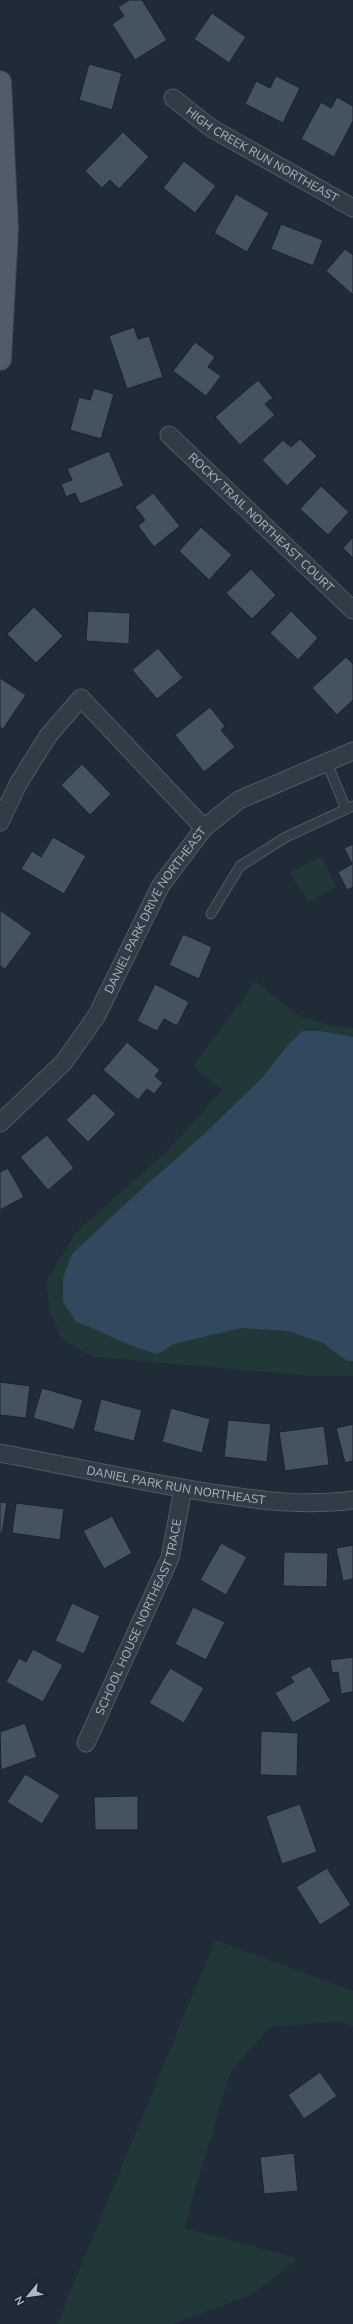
<svg xmlns="http://www.w3.org/2000/svg" width="353" height="2324" font-family="'Nunito Sans',sans-serif">
<rect width="100%" height="100%" fill="#1f2b36"/>
<path fill="#223838" d="M 321,856 L 337,887 L 309,902 L 289,872 Z
M 256,981 L 297,1015 L 329,1025 L 353,1028 L 353,1376 L 310,1376 L 94,1357 L 63,1340 L 50,1313 L 46,1282 L 75,1233 L 168,1150 L 222,1090 L 193,1066 Z
M 215,1940 L 353,1991 L 353,2026 L 339,2022 L 270,2027 L 230,2073 L 184,2228 L 298,2258 L 253,2294 L 173,2324 L 57,2324 Z"/>
<path fill="#32485e" d="M 303,1031 L 320,1031 L 353,1037 L 353,1361 L 347,1361 L 323,1343 L 288,1331 L 241,1328 L 174,1344 L 158,1354 C 130,1348 104,1331 76,1322 L 63,1302 L 63,1278 L 72,1254 L 146,1185 L 200,1138 L 262,1078 L 288,1045 Z"/>
<path fill="#455260" stroke="#1a232d" d="M 129,0 L 142,0 L 167,40 L 135,60 L 112,24 L 124,16 L 118,7 Z
M 212,13 L 246,37 L 229,63 L 194,39 Z
M 89,64 L 122,73 L 112,110 L 79,100 Z
M 276,76 L 300,88 L 283,123 L 245,104 L 256,81 L 270,88 Z
M 337,97 L 353,106 L 353,121 L 334,157 L 301,139 L 321,102 L 331,108 Z
M 123,132 L 149,157 L 119,189 L 110,180 L 102,188 L 85,171 Z
M 184,161 L 216,186 L 195,213 L 163,188 Z
M 236,194 L 269,213 L 247,252 L 214,233 Z
M 281,224 L 323,240 L 313,266 L 271,249 Z
M 345,249 L 353,255 L 353,295 L 326,271 Z
M 134,327 L 138,339 L 149,336 L 163,377 L 127,389 L 109,336 Z
M 195,342 L 215,357 L 208,367 L 221,376 L 206,396 L 173,371 Z
M 258,380 L 273,398 L 265,404 L 275,415 L 240,445 L 215,417 Z
M 94,388 L 114,394 L 101,439 L 70,430 L 79,397 L 90,400 Z
M 300,439 L 317,456 L 287,486 L 262,460 L 283,440 L 291,447 Z
M 109,451 L 124,486 L 80,504 L 75,493 L 66,497 L 61,484 L 72,480 L 67,469 Z
M 321,486 L 349,512 L 328,535 L 300,509 Z
M 153,493 L 180,526 L 154,547 L 138,526 L 145,520 L 135,507 Z
M 201,527 L 232,555 L 209,580 L 179,551 Z
M 353,537 L 353,558 L 343,548 Z
M 251,569 L 276,595 L 252,619 L 226,593 Z
M 34,607 L 63,636 L 36,663 L 7,634 Z
M 88,611 L 130,613 L 129,644 L 86,641 Z
M 291,611 L 318,638 L 298,660 L 270,633 Z
M 158,648 L 183,678 L 157,699 L 132,670 Z
M 346,657 L 353,664 L 353,700 L 337,715 L 312,688 Z
M 0,678 L 26,695 L 3,729 L 0,727 Z
M 210,707 L 225,726 L 221,730 L 235,747 L 204,772 L 175,735 Z
M 82,764 L 111,794 L 90,815 L 61,785 Z
M 53,837 L 86,856 L 64,894 L 21,869 L 32,851 L 41,857 Z
M 353,844 L 353,887 L 347,890 L 338,872 L 352,864 L 344,848 Z
M 0,910 L 32,933 L 5,969 L 0,966 Z
M 183,934 L 212,947 L 199,979 L 169,965 Z
M 155,984 L 189,1002 L 177,1026 L 164,1019 L 157,1031 L 137,1021 Z
M 127,1042 L 160,1070 L 155,1076 L 163,1083 L 154,1094 L 147,1089 L 138,1100 L 103,1070 Z
M 94,1093 L 116,1114 L 88,1142 L 66,1120 Z
M 47,1135 L 74,1168 L 48,1190 L 20,1157 Z
M 8,1168 L 24,1197 L 0,1210 L 0,1172 Z
M 0,1382 L 30,1386 L 26,1418 L 0,1415 Z
M 42,1388 L 83,1400 L 74,1430 L 33,1418 Z
M 101,1399 L 142,1410 L 134,1441 L 93,1431 Z
M 171,1408 L 210,1419 L 202,1453 L 162,1442 Z
M 228,1420 L 271,1424 L 267,1462 L 224,1457 Z
M 353,1424 L 353,1461 L 345,1463 L 336,1428 Z
M 324,1426 L 329,1465 L 285,1471 L 279,1432 Z
M 0,1502 L 7,1503 L 2,1534 L 0,1534 Z
M 16,1503 L 64,1509 L 60,1540 L 12,1533 Z
M 112,1516 L 132,1553 L 104,1569 L 83,1531 Z
M 221,1543 L 247,1557 L 226,1595 L 200,1580 Z
M 353,1545 L 353,1579 L 343,1581 L 336,1548 Z
M 284,1552 L 328,1553 L 327,1587 L 283,1586 Z
M 72,1603 L 100,1616 L 84,1654 L 55,1641 Z
M 193,1607 L 225,1622 L 206,1660 L 175,1644 Z
M 33,1649 L 63,1665 L 43,1702 L 6,1682 L 19,1658 L 26,1662 Z
M 353,1657 L 353,1692 L 341,1694 L 338,1672 L 332,1673 L 330,1660 Z
M 310,1666 L 331,1701 L 293,1723 L 275,1693 L 294,1682 L 290,1677 Z
M 170,1668 L 204,1688 L 184,1723 L 149,1703 Z
M 25,1723 L 37,1757 L 1,1770 L 0,1732 Z
M 261,1731 L 298,1733 L 297,1776 L 260,1775 Z
M 25,1774 L 60,1795 L 42,1824 L 7,1802 Z
M 138,1796 L 138,1830 L 95,1830 L 94,1797 Z
M 300,1804 L 317,1852 L 282,1864 L 266,1816 Z
M 327,1868 L 351,1905 L 320,1925 L 296,1887 Z
M 320,2072 L 337,2096 L 304,2119 L 288,2095 Z
M 294,2153 L 298,2191 L 264,2194 L 260,2157 Z"/>
<g fill="none" stroke-linecap="round" stroke-linejoin="round">
<g stroke="#505a65" stroke-width="11">
<path id="lane" d="M 327,763 L 346,809
M 211,914 L 240,866 L 286,837 L 353,806"/>
</g>
<g stroke="#505a65" stroke-width="19">
<g id="street">
<path id="s1" d="M 173,98 L 211,128 L 353,208"/>
<path id="s2" d="M 169,435 L 353,610"/>
<path d="M 0,822 L 18,784 L 48,736 L 81,698 L 204,828"/>
<path id="s3" d="M 0,1123 L 64,1062 L 97,1015 L 161,885 L 204,828 L 239,800 L 353,751"/>
<path id="s4" d="M 0,1453 C 70,1466 141,1482 211,1493 C 259,1500 305,1507 353,1500"/>
<path id="s5" d="M 86,1743 L 170,1558 L 183,1489"/>
</g>
</g>
<g stroke="#3c4550" stroke-width="24">
<path id="primary" d="M 0,82 L 7,229 L 0,359"/>
</g>
<use href="#lane" stroke="#323c47" stroke-width="9"/>
<use href="#street" stroke="#323c47" stroke-width="17"/>
<use href="#primary" stroke="#505c67" stroke-width="22"/>
</g>
<g text-anchor="middle" stroke-width="3" stroke-linejoin="round" paint-order="stroke">
<g font-size="12" fill="#acb7c4" stroke="#18212b">
<text dy="4" stroke="none"><textPath href="#s1" startOffset="106">HIGH CREEK RUN NORTHEAST</textPath></text>
<text dy="4" stroke="none"><textPath href="#s2" startOffset="127">ROCKY TRAIL NORTHEAST COURT</textPath></text>
<text dy="4" stroke="none"><textPath href="#s3" startOffset="266">DANIEL PARK DRIVE NORTHEAST</textPath></text>
<text dy="4" stroke="none"><textPath href="#s4" startOffset="179">DANIEL PARK RUN NORTHEAST</textPath></text>
<text dy="4" stroke="none"><textPath href="#s5" startOffset="137">SCHOOL HOUSE NORTHEAST TRACE</textPath></text>
</g>
</g>
<g transform="translate(28 2296) rotate(241)" stroke="#18212b" stroke-width="3" paint-order="stroke">
<path d="M0-3L7 15L0 10L-7 15Z" fill="#acb7c4"/>
<text y="-6" font-size="11" font-weight="bold" text-anchor="middle" fill="#acb7c4">N</text>
</g>
</svg>
